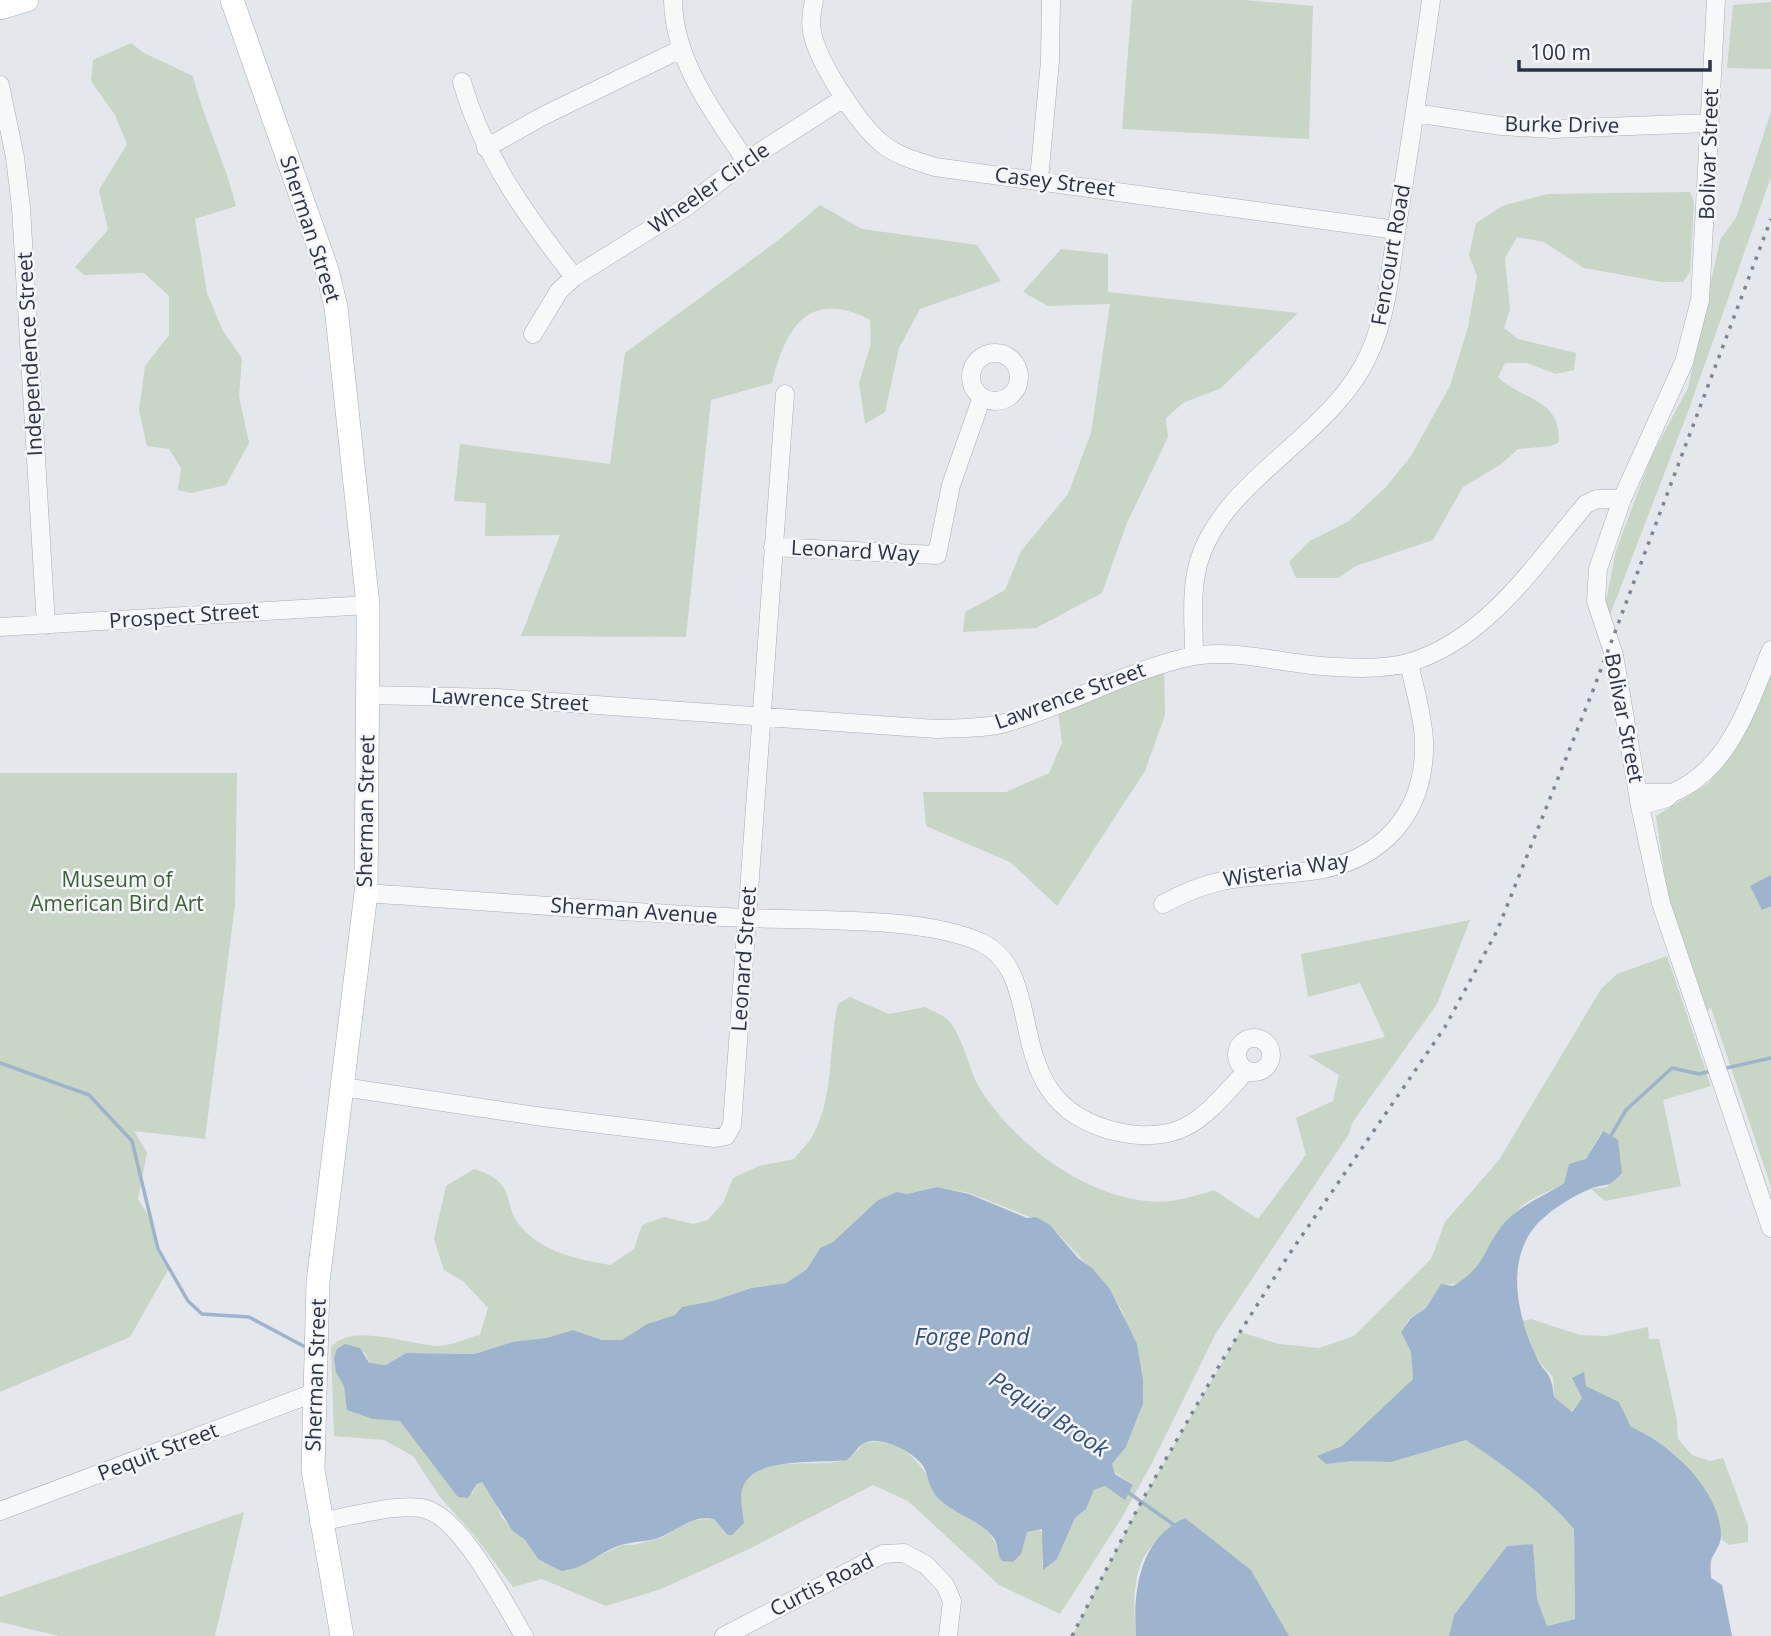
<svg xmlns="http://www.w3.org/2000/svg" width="1771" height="1636" font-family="'Open Sans',sans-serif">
<rect width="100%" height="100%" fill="#e4e7ec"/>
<path fill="#c8d6c5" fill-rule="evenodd" d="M 1132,0 L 1245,0 L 1313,6 L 1309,139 L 1122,129 Z
M 1771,2 L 1771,69 L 1727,68 L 1733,5 Z
M 131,43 L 144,53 L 193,76 C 204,121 225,161 236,206 L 195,219 L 207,293 L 223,331 L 242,358 L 239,396 L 249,443 L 226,485 L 191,493 L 178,490 L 181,468 L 169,449 L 147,446 L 139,410 L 145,366 L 169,335 L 169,296 L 144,273 L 84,275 L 75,267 L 108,230 L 99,190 L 127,144 L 115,115 L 91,81 L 93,60 Z
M 1771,112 L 1771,177 L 1689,409 L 1608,620 L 1606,601 L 1616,551 L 1651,457 L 1688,388 L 1720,240 L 1736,218 Z
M 1690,192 L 1694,203 L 1690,272 L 1683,282 L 1662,282 L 1584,268 L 1544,242 L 1517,237 L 1505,258 L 1510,309 L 1504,328 L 1518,339 L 1576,353 L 1574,370 L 1556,374 L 1527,363 L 1505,363 L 1498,377 C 1524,402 1560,397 1559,442 L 1551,446 L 1518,449 L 1500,465 L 1463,487 L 1433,540 L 1356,566 L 1338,578 L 1296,578 L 1289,562 L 1310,541 L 1349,521 L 1386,487 L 1411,456 L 1450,386 L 1468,327 L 1477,276 L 1469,255 L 1476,223 L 1502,206 L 1547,194 Z
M 820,205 L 862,229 L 977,245 L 1001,281 L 920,309 L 899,348 L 885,412 L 865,424 L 859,383 L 871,344 L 870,320 C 809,288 785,328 772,383 L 711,400 L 686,637 L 521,636 L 560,535 L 485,536 L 486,503 L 454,501 L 460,444 L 610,464 L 625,353 L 780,239 Z
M 1061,249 L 1108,254 L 1108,292 L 1298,313 L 1221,388 L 1183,403 L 1166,418 L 1168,437 L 1127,523 L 1102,593 L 1036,628 L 963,632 L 965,612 L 1005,590 L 1021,551 L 1068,494 L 1091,433 L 1110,304 L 1048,306 L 1023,292 Z
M 1164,663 L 1165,715 L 1145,771 L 1057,906 L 1010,862 L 926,826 L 923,792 L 1006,792 L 1049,773 L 1062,743 L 1057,703 Z
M 1771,676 L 1771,1186 L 1711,1008 L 1703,1013 L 1668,899 L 1656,816 L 1709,783 Z
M 0,773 L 237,773 L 235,905 L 205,1139 L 134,1131 L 147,1152 L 138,1199 L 152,1222 L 156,1250 L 168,1270 L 130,1337 L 0,1392 Z
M 1470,920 L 1437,1004 L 1352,1123 L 1349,1134 L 1216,1333 L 1153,1461 L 1121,1519 L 1060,1614 L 999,1585 L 908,1501 L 873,1485 L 749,1549 L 661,1589 L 606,1606 L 542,1579 L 513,1587 L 474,1535 L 440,1497 L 413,1456 L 384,1440 L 334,1436 L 331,1347 C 353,1322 405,1344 437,1346 C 451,1346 467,1338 480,1335 L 488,1308 L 463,1281 L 444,1270 L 434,1239 L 446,1186 L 474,1169 C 521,1184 500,1205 522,1228 C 546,1254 578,1259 610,1265 L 634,1249 L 642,1225 L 664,1217 L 693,1224 L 708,1220 L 723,1203 L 733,1178 L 759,1166 L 794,1159 C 801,1150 810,1142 814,1133 C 835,1093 828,1045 838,1004 L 850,997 L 889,1014 L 925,1007 C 932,1011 943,1015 948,1020 C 965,1039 968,1071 982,1092 C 1017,1145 1082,1194 1146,1201 C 1169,1204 1193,1197 1214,1190 L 1258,1219 L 1306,1155 L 1296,1118 L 1333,1101 L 1339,1075 L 1308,1056 L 1385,1037 L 1360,983 L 1308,997 L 1301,954 ZM 937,1187 L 969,1193 L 1050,1225 L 1110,1289 L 1123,1313 L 1141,1410 L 1126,1447 L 1112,1464 L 1112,1470 L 1133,1485 L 1125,1499 L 1105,1486 L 1094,1490 L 1086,1509 L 1075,1518 L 1057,1559 L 1042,1565 L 1044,1534 L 1037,1528 L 1027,1532 L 999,1557 C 996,1538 985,1525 967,1516 C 961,1513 953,1511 948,1506 C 924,1475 913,1435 863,1443 C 860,1447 856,1453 852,1456 C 828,1474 752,1447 742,1490 C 740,1500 743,1513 744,1523 L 726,1535 L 714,1519 L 691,1520 L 661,1538 L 633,1545 L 622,1545 L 567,1571 L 538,1559 L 525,1540 L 502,1518 L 492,1495 L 482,1482 L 477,1484 L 472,1494 L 400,1421 L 395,1418 L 384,1420 L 348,1410 L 344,1386 L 364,1351 L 371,1366 L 381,1368 L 406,1353 L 474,1354 L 512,1342 L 546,1338 L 573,1330 L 602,1340 L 622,1340 L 647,1324 L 675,1315 L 682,1307 L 713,1301 L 750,1288 L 786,1283 L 807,1269 L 820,1248 L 833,1242 L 878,1200 L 897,1192 L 907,1194 Z
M 1667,956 L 1711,1086 L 1663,1100 L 1681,1186 L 1605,1201 L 1591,1189 L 1608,1187 L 1602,1131 L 1586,1159 L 1569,1165 L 1564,1183 C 1552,1191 1537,1195 1526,1203 C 1495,1224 1485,1291 1441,1284 L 1426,1308 L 1410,1318 L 1401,1332 L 1411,1352 L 1413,1379 L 1342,1446 L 1318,1456 L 1326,1464 L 1353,1461 L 1391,1462 L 1466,1440 C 1506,1467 1543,1493 1574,1529 L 1575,1619 L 1547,1626 L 1537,1599 L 1533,1544 L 1507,1546 L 1454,1615 L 1449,1636 L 1289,1636 L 1251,1570 L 1184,1518 C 1173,1528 1157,1538 1148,1551 C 1131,1573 1134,1611 1136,1636 L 1072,1636 L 1139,1506 L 1240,1332 L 1279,1344 L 1319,1348 L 1354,1336 L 1431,1259 L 1445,1222 L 1499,1160 L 1601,989 L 1617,974 Z
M 1531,1319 L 1580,1335 L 1606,1336 L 1648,1327 L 1649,1339 L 1659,1339 L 1677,1420 L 1678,1439 L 1692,1455 L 1710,1461 L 1723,1458 L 1748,1525 L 1748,1542 L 1729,1545 L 1722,1540 C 1715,1491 1677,1445 1631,1427 L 1619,1402 L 1586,1386 L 1582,1398 L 1571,1412 L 1554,1397 L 1553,1377 L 1536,1358 L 1523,1321 Z
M 244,1512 L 215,1636 L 59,1636 L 0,1622 L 0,1597 Z"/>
<path fill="#9eb3cd" d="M 1771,875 L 1771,906 L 1762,910 L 1750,886 Z
M 1603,1131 L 1618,1140 L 1622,1173 C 1606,1190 1608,1182 1590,1189 C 1577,1194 1559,1205 1548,1214 C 1503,1249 1515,1309 1535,1354 C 1544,1376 1551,1367 1554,1397 L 1572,1412 L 1582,1398 L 1572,1378 L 1584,1372 L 1586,1386 L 1619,1402 L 1631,1427 C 1670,1443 1721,1491 1721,1536 C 1721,1546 1713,1553 1711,1561 C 1710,1566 1711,1573 1711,1578 L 1722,1585 L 1732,1636 L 1449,1636 L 1454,1615 L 1507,1546 L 1533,1544 L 1537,1599 L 1547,1626 L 1575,1619 L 1574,1529 C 1543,1493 1506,1467 1466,1440 L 1391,1462 L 1353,1461 L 1326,1464 L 1317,1456 L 1342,1446 L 1413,1379 L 1411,1352 L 1401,1332 L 1411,1318 L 1426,1308 L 1441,1284 L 1453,1286 C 1486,1266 1481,1254 1501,1227 C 1518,1205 1542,1198 1564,1183 L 1569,1164 L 1586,1159 Z
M 937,1187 L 969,1194 L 1027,1218 L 1036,1217 L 1050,1225 L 1078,1258 L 1092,1268 L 1110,1289 L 1137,1344 L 1143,1380 L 1143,1404 L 1126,1447 L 1112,1464 L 1115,1474 L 1133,1485 L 1125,1500 L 1105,1486 L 1094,1490 L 1086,1509 L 1075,1518 L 1057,1559 L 1043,1570 L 1042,1529 L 1027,1532 L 1021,1554 L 1013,1562 L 1002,1561 C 996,1554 999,1544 993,1537 C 978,1519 956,1515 940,1500 C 931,1492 929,1482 926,1472 C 921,1454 879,1433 862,1444 C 856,1449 853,1456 847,1460 C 820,1464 750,1455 742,1490 C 740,1500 743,1513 744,1523 L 732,1535 L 727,1535 L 714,1519 C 693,1515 680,1528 663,1536 C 651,1542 634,1541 621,1545 C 601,1551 583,1570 561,1571 L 538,1559 L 525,1540 L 512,1530 L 482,1482 L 477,1484 L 468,1498 L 458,1497 L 400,1421 L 373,1419 L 347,1410 L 344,1386 L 336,1372 L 334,1358 L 337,1349 L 345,1344 L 360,1348 L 371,1366 L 381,1368 L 406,1353 L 474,1354 L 512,1342 L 546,1338 L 573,1330 L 602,1340 L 622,1340 L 647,1324 L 675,1315 L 682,1307 L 713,1301 L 751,1288 L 786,1283 L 807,1269 L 820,1248 L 833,1242 L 878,1200 L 897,1192 L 907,1194 Z
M 1185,1518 L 1251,1570 L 1289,1636 L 1136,1636 C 1133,1591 1139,1539 1185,1518 Z"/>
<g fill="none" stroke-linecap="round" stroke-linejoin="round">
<path stroke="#9eb3cd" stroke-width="3.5" d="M 0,1063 L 89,1095 L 132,1141 L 158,1249 L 188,1301 L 202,1314 L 249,1317 L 309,1349
M 1722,1069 L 1771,1058
M 1609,1139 L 1626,1110 L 1672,1068 L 1699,1074 L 1711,1071
M 367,1364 L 390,1368
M 1126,1491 L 1177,1527"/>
<g stroke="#a8adb7" stroke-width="19">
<path id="minor" d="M 673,0 C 674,61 713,112 746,161
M 814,0 C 812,10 810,22 812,32 C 818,63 860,127 885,146 C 900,157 917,161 935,167 L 1396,230
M 1716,0 L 1700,300 L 1684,362 L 1622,499 L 1598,569 L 1596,601 L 1614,655 L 1640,806 L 1661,903 L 1771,1228
M 462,82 C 483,156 527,217 574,277
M 0,85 L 15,157 L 21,208 L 46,625
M 1415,113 L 1501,126 L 1552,129 L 1710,123
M 486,148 L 543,116 L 681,49
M 1039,179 L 1050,61 L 1051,0
M 533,334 L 559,291 L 574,277 L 686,207 L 746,161 L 844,98
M971 377a24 24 0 1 1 48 0a24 24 0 1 1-48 0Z
M 773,547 L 937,555 L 951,485 L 982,397
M 0,627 L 368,605
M 1194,656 C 1194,625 1190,591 1199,561 C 1224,478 1333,436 1369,354 C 1388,313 1390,270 1397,226 C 1409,150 1421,75 1431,0
M 368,695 L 498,698 L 936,729 C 958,728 983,729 1005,723 C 1068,706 1125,671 1189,657 C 1228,648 1272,661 1311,665 C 1341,668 1382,671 1411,662 C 1488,638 1536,563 1586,504 L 1597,499 L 1622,499
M 1638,793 L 1672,793 L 1667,798 L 1640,806
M 1672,793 C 1730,769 1749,703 1771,650
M 366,893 C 493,902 619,912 746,918 C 811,921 925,916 982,943 C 1053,978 993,1104 1118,1132 C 1184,1146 1205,1116 1246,1071
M 1163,904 C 1222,872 1249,879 1311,871 C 1382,862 1426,813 1424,741 C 1423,715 1414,688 1409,662
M1237 1055a17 17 0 1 1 34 0a17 17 0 1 1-34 0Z
M 343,1087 L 543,1117 L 715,1138 L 726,1136 L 732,1125 L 785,394
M 0,1511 L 316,1392
M 319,1522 C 348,1517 393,1504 421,1508 C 461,1514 504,1604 524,1636
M 724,1636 L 883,1554 L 904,1553 L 926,1565 L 945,1585 L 952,1601 L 948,1636"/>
</g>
<g stroke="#a3aab8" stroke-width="24">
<path id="major" d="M 232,0 L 327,270 L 336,307 L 368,605 L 368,640 L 366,893 L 318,1282 L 313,1470 L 342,1636
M 0,8 L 27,0"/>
</g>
<use href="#minor" stroke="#f7f8fa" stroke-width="18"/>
<use href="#major" stroke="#fff" stroke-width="23"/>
<path stroke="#7c8597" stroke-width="3.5" stroke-dasharray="3.5 7" stroke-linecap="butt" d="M 1072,1636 L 1139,1506 L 1223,1359 L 1288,1256 L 1445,1027 L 1497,931 L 1592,693 L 1771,219"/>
</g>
<g text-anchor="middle" stroke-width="5" stroke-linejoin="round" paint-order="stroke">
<g font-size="21" fill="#2a3346" stroke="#f4f6f9">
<text transform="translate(1562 125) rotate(1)" y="7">Burke Drive</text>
<text transform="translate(1709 154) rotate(-88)" y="7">Bolivar Street</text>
<text transform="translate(1055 182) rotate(7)" y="7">Casey Street</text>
<text transform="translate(709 188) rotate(-35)" y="7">Wheeler Circle</text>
<text transform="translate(310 229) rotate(72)" y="7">Sherman Street</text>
<text transform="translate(1391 255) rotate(-80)" y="7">Fencourt Road</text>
<text transform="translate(30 354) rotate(-93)" y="7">Independence Street</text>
<text transform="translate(855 551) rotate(3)" y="7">Leonard Way</text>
<text transform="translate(184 616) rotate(-4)" y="7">Prospect Street</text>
<text transform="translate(1070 696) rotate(-20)" y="7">Lawrence Street</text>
<text transform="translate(510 700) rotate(3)" y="7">Lawrence Street</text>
<text transform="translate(1624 718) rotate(79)" y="7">Bolivar Street</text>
<text transform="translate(366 811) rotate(-89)" y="7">Sherman Street</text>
<text transform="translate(1286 870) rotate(-9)" y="7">Wisteria Way</text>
<text transform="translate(634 911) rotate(4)" y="7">Sherman Avenue</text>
<text transform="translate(744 959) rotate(-86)" y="7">Leonard Street</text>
<text transform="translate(316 1375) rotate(-88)" y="7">Sherman Street</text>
<text transform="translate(158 1452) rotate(-21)" y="7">Pequit Street</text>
<text transform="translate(822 1585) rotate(-27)" y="7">Curtis Road</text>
</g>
<g font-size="21" fill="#3d6237" stroke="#f4f6f9">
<text x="117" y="887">Museum of<tspan x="117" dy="24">American Bird Art</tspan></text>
</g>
<g font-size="23" font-style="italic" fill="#32507b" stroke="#f4f6f9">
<text x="972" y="1345">Forge Pond</text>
<text transform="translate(1049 1414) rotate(33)" y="8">Pequid Brook</text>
</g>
</g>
<path d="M1519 60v10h191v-10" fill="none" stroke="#2a3346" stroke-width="3.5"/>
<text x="1530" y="60" font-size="21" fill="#2a3346" stroke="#f4f6f9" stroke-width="5" paint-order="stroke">100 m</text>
</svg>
